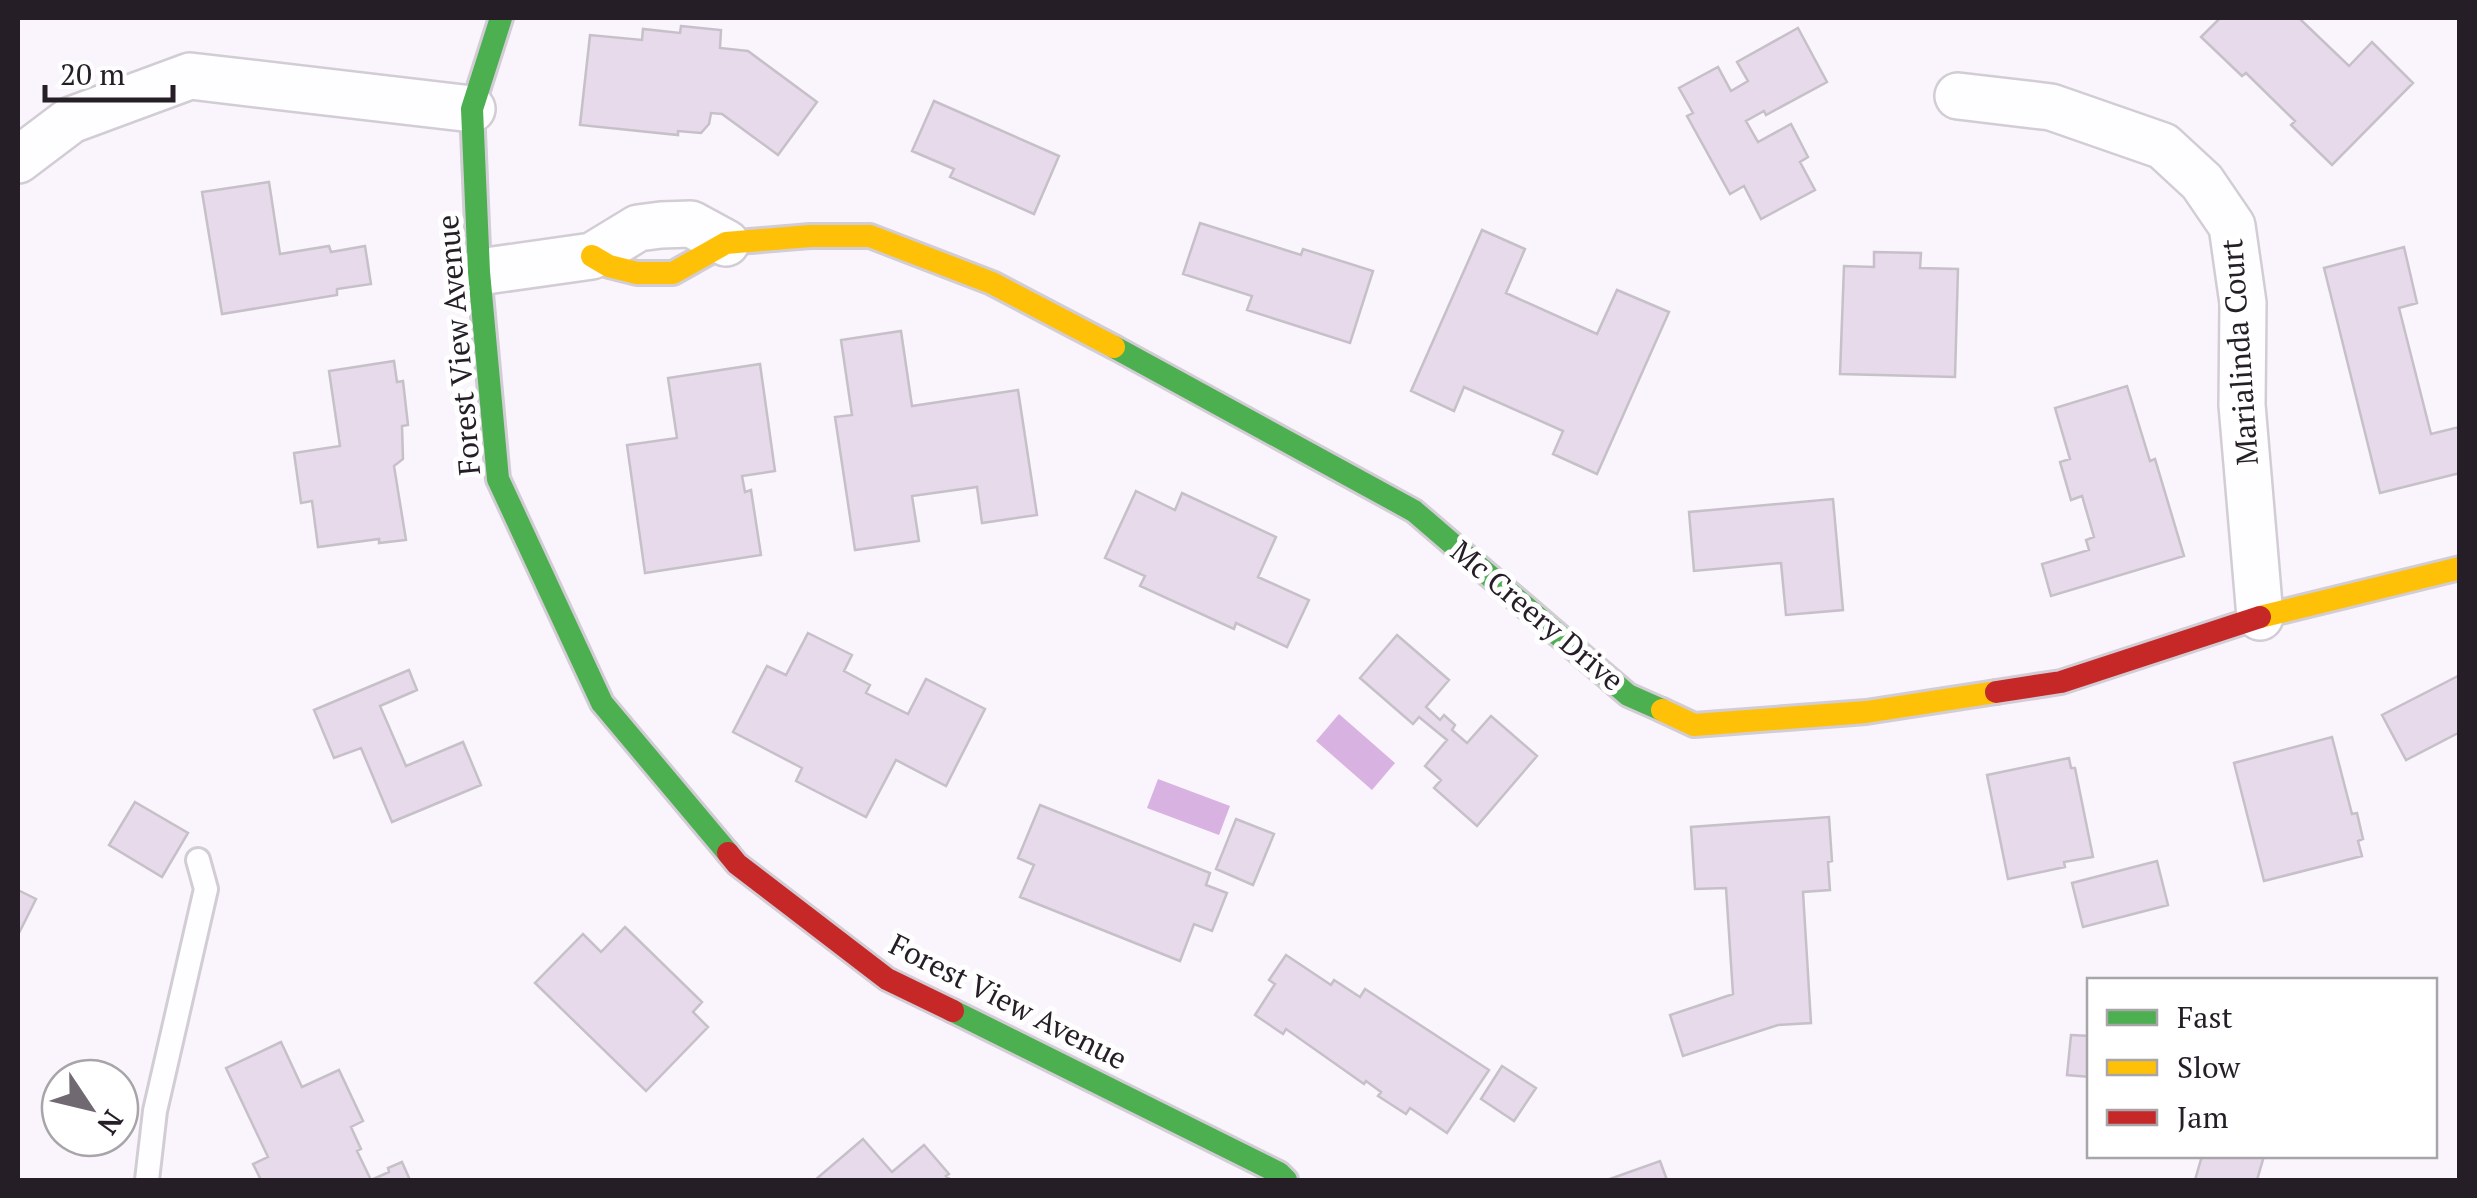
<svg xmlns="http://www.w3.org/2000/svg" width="2477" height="1198" font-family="'PT Serif',serif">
<rect width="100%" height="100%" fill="#faf4fc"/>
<path fill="#d8b2e1" d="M 1339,714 L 1395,763 L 1372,790 L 1316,741 Z
M 1158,779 L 1230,806 L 1219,835 L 1147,808 Z"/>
<path fill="#e7daea" stroke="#c6c0c8" stroke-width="2.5" d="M 2220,18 L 2299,18 L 2349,66 L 2372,42 L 2413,83 L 2332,165 L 2291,125 L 2295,121 L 2246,73 L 2242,76 L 2201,37 Z
M 681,26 L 721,30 L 720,48 L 748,51 L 817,102 L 778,155 L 722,114 L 711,113 L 709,124 L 701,133 L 678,131 L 678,135 L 580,125 L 590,35 L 642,40 L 643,29 L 680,33 Z
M 1798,28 L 1827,82 L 1766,115 L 1764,111 L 1746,121 L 1758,142 L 1791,124 L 1808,157 L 1800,162 L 1815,190 L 1761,219 L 1744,186 L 1730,194 L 1687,116 L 1693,113 L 1679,88 L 1718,67 L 1731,91 L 1748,81 L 1737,62 Z
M 934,101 L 1059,156 L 1034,214 L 950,177 L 954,169 L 912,151 Z
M 269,182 L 280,254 L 329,246 L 331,252 L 365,246 L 371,284 L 337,289 L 337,295 L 222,314 L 202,192 Z
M 1200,223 L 1301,255 L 1303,249 L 1373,271 L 1350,343 L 1247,310 L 1252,296 L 1183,274 Z
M 1482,230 L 1525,249 L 1506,293 L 1597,334 L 1617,290 L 1669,312 L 1597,474 L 1553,454 L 1563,431 L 1464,387 L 1454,411 L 1411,391 Z
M 2404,247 L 2417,303 L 2399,308 L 2431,434 L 2459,427 L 2460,473 L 2380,493 L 2324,268 Z
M 1874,252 L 1921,253 L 1920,268 L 1958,269 L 1955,377 L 1840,374 L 1844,266 L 1874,267 Z
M 901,331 L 912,406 L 1018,390 L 1037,515 L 982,523 L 977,487 L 912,496 L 919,541 L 855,550 L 835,417 L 852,415 L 841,340 Z
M 394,361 L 397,382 L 403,381 L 408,425 L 402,426 L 403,459 L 394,466 L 406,540 L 379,543 L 379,539 L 318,547 L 312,501 L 301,503 L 294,453 L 340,446 L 329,371 Z
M 760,364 L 775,471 L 742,476 L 745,492 L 751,490 L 761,555 L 645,573 L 627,445 L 677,438 L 668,378 Z
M 2127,386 L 2150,461 L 2155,459 L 2184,556 L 2051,596 L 2042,564 L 2089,550 L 2086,540 L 2094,537 L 2082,496 L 2071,500 L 2060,462 L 2070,459 L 2055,408 Z
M 1136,491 L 1175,510 L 1182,493 L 1276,537 L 1258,577 L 1309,600 L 1287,647 L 1236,623 L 1234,629 L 1140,586 L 1145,576 L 1105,558 Z
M 1833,499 L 1843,610 L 1786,615 L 1781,563 L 1694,571 L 1689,512 Z
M 808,633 L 852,655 L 844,671 L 870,685 L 866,693 L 908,714 L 926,679 L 985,709 L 946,786 L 896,760 L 866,817 L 796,781 L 802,768 L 733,732 L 767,666 L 786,675 Z
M 1397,635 L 1449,680 L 1426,707 L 1440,720 L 1444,715 L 1455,725 L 1452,730 L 1467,743 L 1491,716 L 1537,756 L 1477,826 L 1434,788 L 1441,780 L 1425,766 L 1447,740 L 1419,717 L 1413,724 L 1360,678 Z
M 409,670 L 417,690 L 380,706 L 406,766 L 463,742 L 481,785 L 392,822 L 361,748 L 334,758 L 314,710 Z
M 2460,675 L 2460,732 L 2406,760 L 2382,715 Z
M 2332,737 L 2352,814 L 2357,813 L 2363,839 L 2358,841 L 2362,856 L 2264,881 L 2234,763 Z
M 2069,758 L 2071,768 L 2075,768 L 2093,857 L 2064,862 L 2065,867 L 2008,879 L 1987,775 Z
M 135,802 L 188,833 L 162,877 L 109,845 Z
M 1040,805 L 1210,873 L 1206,885 L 1227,893 L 1212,931 L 1194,924 L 1180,961 L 1020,897 L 1034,865 L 1018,858 Z
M 1829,817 L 1832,861 L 1828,862 L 1830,890 L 1803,892 L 1811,1023 L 1778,1025 L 1683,1056 L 1670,1015 L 1733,994 L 1726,888 L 1695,889 L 1691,827 Z
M 1236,819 L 1274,834 L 1253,885 L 1216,869 Z
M 2157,861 L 2168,905 L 2083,927 L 2072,883 Z
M 18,890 L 36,899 L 18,935 Z
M 625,927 L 702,1002 L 693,1012 L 708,1027 L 646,1091 L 535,983 L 583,934 L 601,952 Z
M 1286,955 L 1331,985 L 1334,980 L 1360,997 L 1365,989 L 1489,1070 L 1447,1133 L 1410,1108 L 1406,1114 L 1378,1096 L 1381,1092 L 1366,1081 L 1364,1084 L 1286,1029 L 1283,1034 L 1255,1015 L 1275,984 L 1269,980 Z
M 2071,1035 L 2090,1036 L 2090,1077 L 2067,1075 Z
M 281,1042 L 302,1087 L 339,1070 L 363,1121 L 351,1127 L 361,1149 L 357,1151 L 371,1180 L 261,1180 L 253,1164 L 268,1157 L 226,1068 Z
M 1502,1066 L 1536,1088 L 1514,1121 L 1481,1099 Z
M 863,1139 L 892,1172 L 924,1145 L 949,1174 L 946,1176 L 951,1180 L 815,1180 Z
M 2202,1156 L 2264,1156 L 2257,1180 L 2195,1180 Z
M 1660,1161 L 1667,1180 L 1607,1180 Z
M 402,1162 L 410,1180 L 371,1180 L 389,1172 L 388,1168 Z"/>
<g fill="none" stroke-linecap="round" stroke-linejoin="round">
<g stroke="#d2ccd4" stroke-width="28">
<path id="lane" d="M 147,1180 L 155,1111 L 206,889 L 198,860"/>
</g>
<g stroke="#d2ccd4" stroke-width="50">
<path id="street" d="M 1958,96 L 2051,107 L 2163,146 L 2202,182 L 2232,226 L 2243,303 L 2242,405 L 2260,617
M 18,160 L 71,120 L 190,76 L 472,109
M 479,272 L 592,256 L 638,228 L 661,225 L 691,224 L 726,243"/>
</g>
<g stroke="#d2ccd4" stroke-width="28">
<path id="fast" d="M 501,18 L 472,109 L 479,272 L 498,479 L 602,703 L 728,853
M 1114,347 L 1414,511 L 1628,695 L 1662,710
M 953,1011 L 1279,1173 L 1286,1180"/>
</g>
<g stroke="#d2ccd4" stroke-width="28">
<path id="slow" d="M 592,256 L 609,266 L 637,273 L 673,273 L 726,243 L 810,236 L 870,236 L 992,283 L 1114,347
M 2260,617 L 2460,568
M 1662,710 L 1694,725 L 1866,712 L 1996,692"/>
</g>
<g stroke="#d2ccd4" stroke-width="28">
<path id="jam" d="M 1996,692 L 2061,682 L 2260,617
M 728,853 L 737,864 L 887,979 L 953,1011"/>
</g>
<use href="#lane" stroke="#fefdff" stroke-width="22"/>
<use href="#street" stroke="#fefdff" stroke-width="45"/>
<use href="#fast" stroke="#4caf50" stroke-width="22"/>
<use href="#slow" stroke="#ffc107" stroke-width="22"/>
<use href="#jam" stroke="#c62828" stroke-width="22"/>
</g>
<g text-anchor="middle" stroke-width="10" stroke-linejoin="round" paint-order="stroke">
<g font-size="30" fill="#251e27" stroke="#fff">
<text transform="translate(459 345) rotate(-95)" y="10">Forest View Avenue</text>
<text transform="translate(2240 352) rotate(-94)" y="10">Marialinda Court</text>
<text transform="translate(1537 616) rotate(40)" y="10">Mc Creery Drive</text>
<text transform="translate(1008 1002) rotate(27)" y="10">Forest View Avenue</text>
</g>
</g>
<rect width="2477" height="1198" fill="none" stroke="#251e27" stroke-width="40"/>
<rect x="2087" y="978" width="350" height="180" fill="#ffffff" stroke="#a8a5a9" stroke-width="2.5"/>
<rect x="2107" y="1010" width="50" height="15" fill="#4caf50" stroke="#a8a5a9" stroke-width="2.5"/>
<text x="2177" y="1028" font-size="30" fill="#251e27">Fast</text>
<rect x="2107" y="1060" width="50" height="15" fill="#ffc107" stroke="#a8a5a9" stroke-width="2.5"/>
<text x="2177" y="1078" font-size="30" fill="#251e27">Slow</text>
<rect x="2107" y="1110" width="50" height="15" fill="#c62828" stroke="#a8a5a9" stroke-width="2.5"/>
<text x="2177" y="1128" font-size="30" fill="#251e27">Jam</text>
<g transform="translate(90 1108) rotate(125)"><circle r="48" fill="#ffffff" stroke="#a8a5a9" stroke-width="2.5"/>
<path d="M0-8L18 38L0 25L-18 38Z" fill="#706972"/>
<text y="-15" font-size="28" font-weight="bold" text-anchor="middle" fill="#251e27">N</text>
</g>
<path d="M45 85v15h128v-15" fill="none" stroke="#251e27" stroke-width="5"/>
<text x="60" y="85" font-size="30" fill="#251e27" stroke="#ffffff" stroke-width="8" paint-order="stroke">20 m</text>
</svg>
